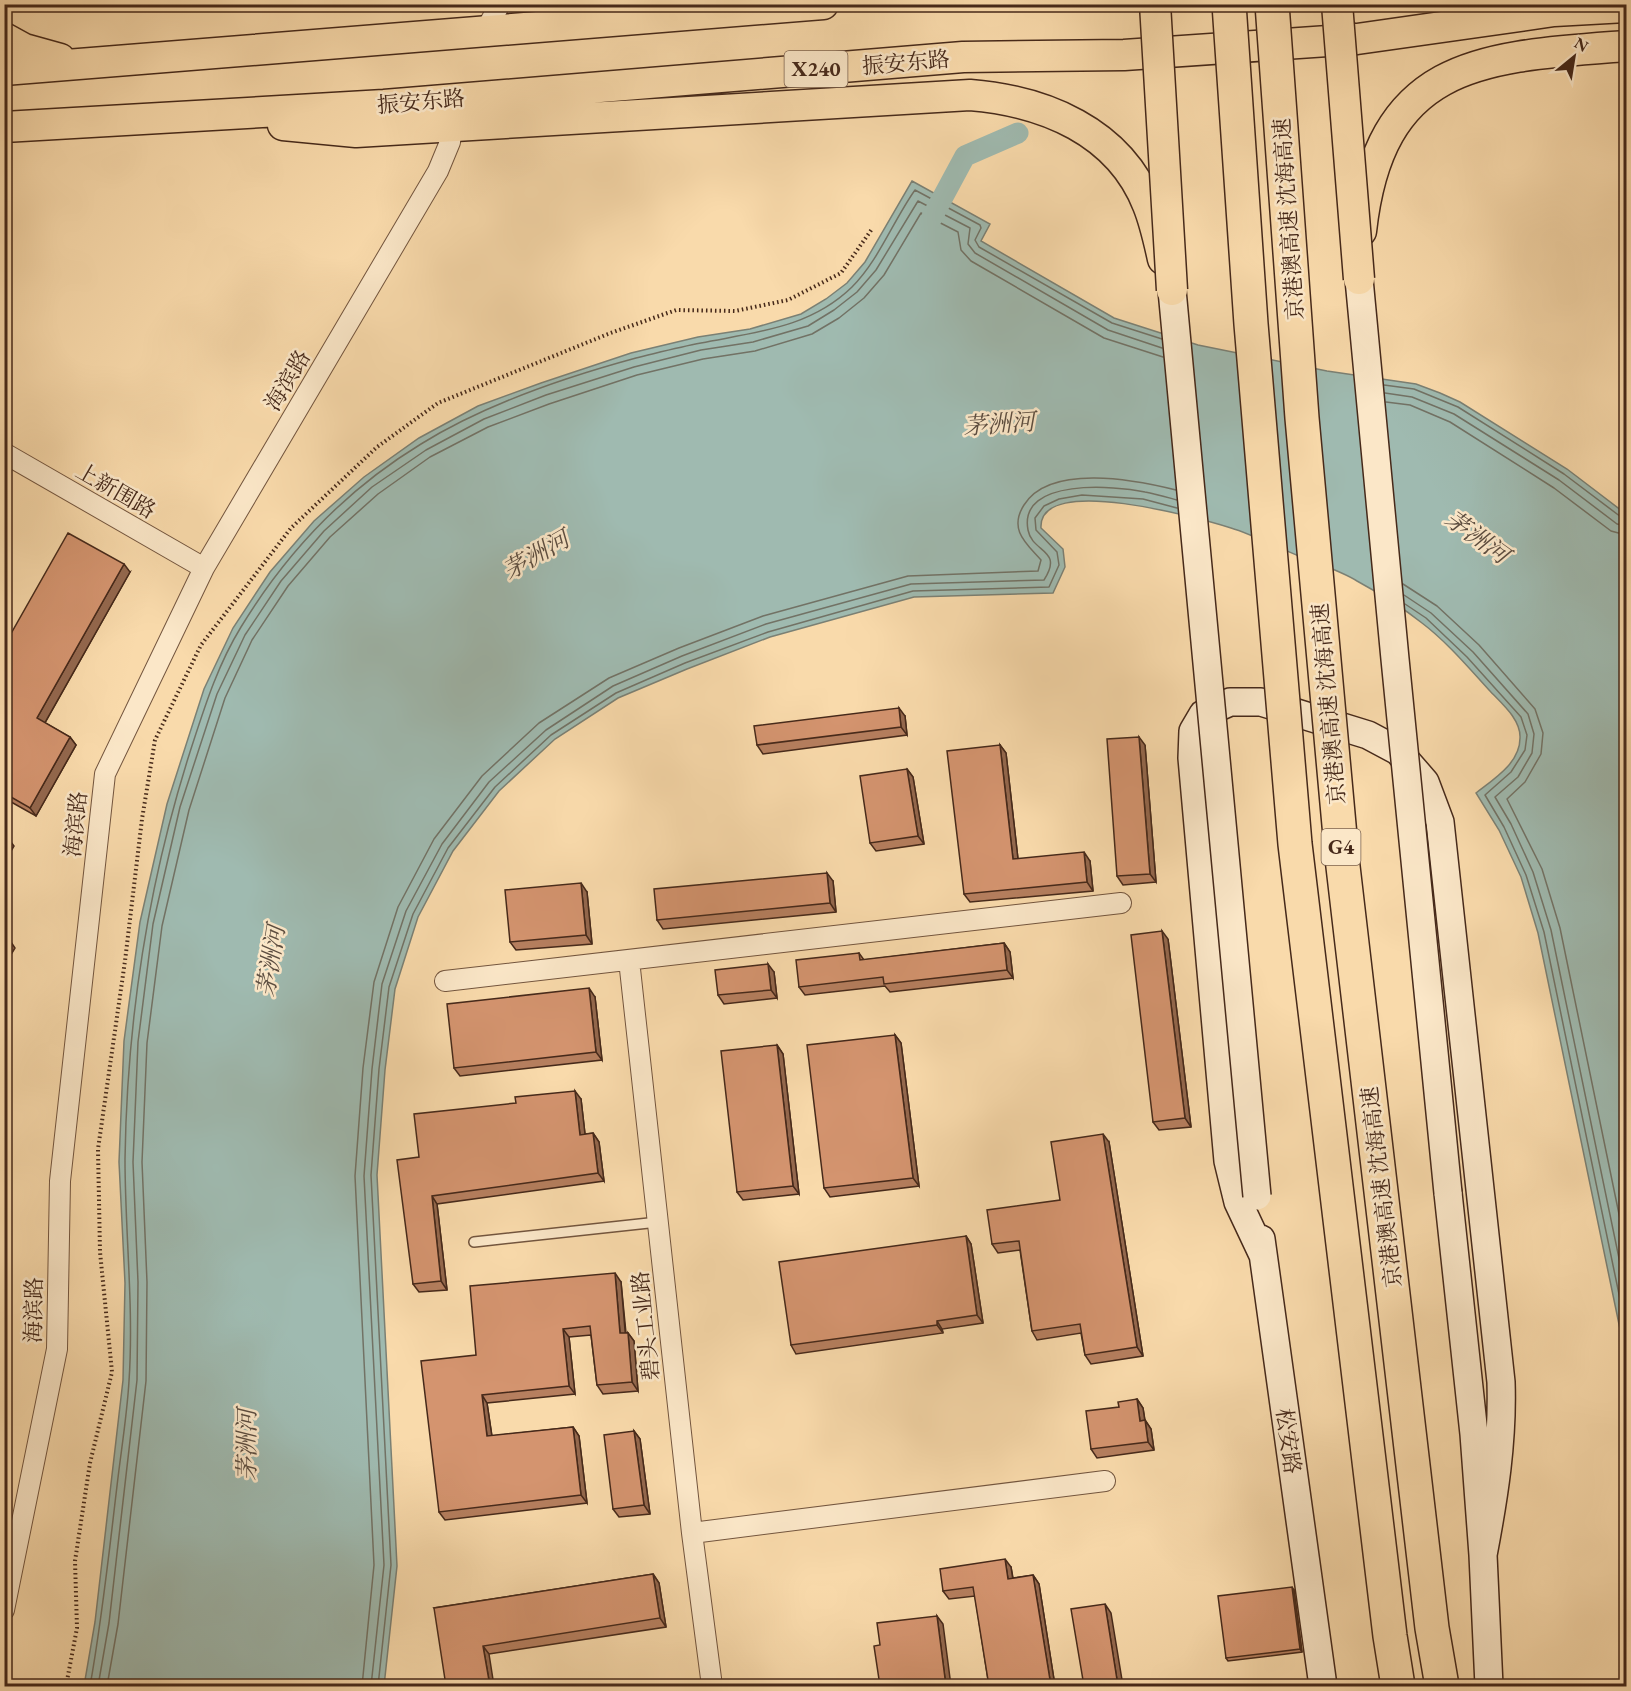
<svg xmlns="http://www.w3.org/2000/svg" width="1631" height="1691" font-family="'EB Garamond','Noto Serif SC',serif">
<rect width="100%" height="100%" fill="#f9daab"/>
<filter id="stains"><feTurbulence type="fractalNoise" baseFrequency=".00333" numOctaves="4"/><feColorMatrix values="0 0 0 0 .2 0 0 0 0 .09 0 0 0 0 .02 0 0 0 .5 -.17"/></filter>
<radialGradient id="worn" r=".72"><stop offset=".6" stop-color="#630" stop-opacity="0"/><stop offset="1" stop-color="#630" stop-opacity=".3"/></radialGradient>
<path fill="#9fbab0" stroke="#7b8074" stroke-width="1.5" d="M 912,181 L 990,224 L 981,241 L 1114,318 L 1198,345 L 1327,371 L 1416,384 L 1440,393 L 1460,402 L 1567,469 L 1626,514 L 1626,1358 L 1538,933 L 1521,877 L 1499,830 L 1476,793 C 1494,779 1520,763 1520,738 C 1521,719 1501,703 1489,690 C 1468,667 1447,642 1422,623 C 1402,607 1379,593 1357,581 C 1339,570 1318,564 1299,556 C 1276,547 1254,535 1231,528 C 1202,519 1038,472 1041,528 L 1063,549 L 1065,567 L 1053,593 L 914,597 L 770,637 L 687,669 L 618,698 L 555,739 L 499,791 L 453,851 L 418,917 L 395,989 L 385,1070 L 377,1175 L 397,1566 L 384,1686 L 84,1686 L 95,1622 L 123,1380 L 125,1283 L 119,1162 L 124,1041 L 140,922 L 167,804 L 204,689 L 233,628 L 270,572 L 314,521 L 364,477 L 419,438 L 478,406 L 541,383 L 631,353 L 698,337 L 750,329 L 801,314 L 826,299 L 847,283 L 865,262 Z"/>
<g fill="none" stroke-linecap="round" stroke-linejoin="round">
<path stroke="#727265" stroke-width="1.5" d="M 1384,385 L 1414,389 L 1458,407 L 1564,474 L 1621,517 L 1626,518
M 1385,393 L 1412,397 L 1454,414 L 1559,480 L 1617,524 L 1626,526
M 1386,402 L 1410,405 L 1450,422 L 1554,488 L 1611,531 L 1626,535
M 1403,584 L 1437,606 L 1479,645 L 1535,709 L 1543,733 L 1541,754 L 1525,782 L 1507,799 L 1542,869 L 1560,928 L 1626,1248
M 1404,595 L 1431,613 L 1473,652 L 1528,714 L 1534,734 L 1532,753 L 1518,777 L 1495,797 L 1511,824 L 1533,872 L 1551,930 L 1626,1292
M 1405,604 L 1426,618 L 1467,657 L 1521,717 L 1527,735 L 1525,750 L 1511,772 L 1485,795 L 1504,827 L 1526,875 L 1544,932 L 1626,1328
M 90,1686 C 102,1620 109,1553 117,1486 C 121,1451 127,1416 129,1381 C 134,1307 125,1233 125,1159 C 127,1021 148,884 190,752 C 204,709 217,666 241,627 C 286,553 347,489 421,444 C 482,406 566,377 636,358 C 657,353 679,347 701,343 C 756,332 810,328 852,287 C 879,260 893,221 915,190 L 980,225 L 981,228 L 975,240 L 979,247 L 1112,323 L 1162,339
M 98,1686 L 109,1623 L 137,1380 L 138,1282 L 133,1162 L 138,1042 L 153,924 L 180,807 L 217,694 L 245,635 L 281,581 L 324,531 L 372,487 L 426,450 L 484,419 L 546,395 L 634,367 L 701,350 L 753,342 L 808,326 L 834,310 L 857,292 L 876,270 L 918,201 L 970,228 L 968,244 L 975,253 L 1108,330 L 1162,348
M 107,1686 L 118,1624 L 146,1381 L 147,1282 L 142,1162 L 147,1043 L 162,926 L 189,810 L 225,698 L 252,640 L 288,586 L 330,537 L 378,494 L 430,457 L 488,427 L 549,404 L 637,375 L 703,359 L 755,351 L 812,334 L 839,318 L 864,298 L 884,275 L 921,213 L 958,232 L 961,250 L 971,261 L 1104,338 L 1163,357
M 362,1686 L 374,1565 L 355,1176 L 363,1068 L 374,982 L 398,907 L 434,839 L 482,776 L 539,723 L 609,678 L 679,648 L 763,616 L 908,576 L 1038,571 L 1041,560 C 1027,544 1008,530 1024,505 C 1050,463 1136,480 1176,490
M 371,1686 L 384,1565 L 364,1176 L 372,1069 L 382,984 L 406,911 L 442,844 L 489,782 L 546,730 L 613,686 L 682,656 L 766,624 L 911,584 L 1044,580 C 1064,549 1032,553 1028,530 C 1018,477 1116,486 1145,492 C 1156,494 1166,497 1177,500
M 378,1686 L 391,1565 L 371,1175 L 379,1069 L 389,987 L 413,914 L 448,848 L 495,787 L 551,735 L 616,693 L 685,663 L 768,632 L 913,591 L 1049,587 L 1059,565 L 1057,552 L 1036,530 L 1035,518 L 1044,506 L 1059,499 L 1082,495 L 1143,499 L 1177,508"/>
<path stroke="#9fbab0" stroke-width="21" d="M 930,221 L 965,156 L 1018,133"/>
<g stroke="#73553e" stroke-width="12">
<path id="service" d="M 474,1242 L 658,1222"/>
</g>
<g stroke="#73553e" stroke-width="22">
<path id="minor" d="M 484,33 L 500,4
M 4,453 L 204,568
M 629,960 L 692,1533 L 712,1686
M 445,981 L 1121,903
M 692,1533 L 1105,1481
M 4,1610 L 57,1349 L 60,1181 L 105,774 L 204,568 L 438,171 L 450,142 L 452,126"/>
</g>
<g stroke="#46291a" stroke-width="30">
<path id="secondary" d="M 1448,1193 L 1474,1434 L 1483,1555 L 1489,1686
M 1261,1239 L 1323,1686
M 1263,1255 L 1238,1202 L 1228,1161 L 1192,758 L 1193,731 L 1203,714 L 1230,702 L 1261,702 L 1368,735 L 1398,751 L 1425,782 L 1440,822 L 1501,1382 C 1503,1441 1494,1497 1483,1555"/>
</g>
<g stroke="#46291a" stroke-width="33">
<path id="primary" d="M 4,38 L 24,49 L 60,59
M 4,70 L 823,4
M 283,125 L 356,132 L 970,95 C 1044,101 1119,131 1148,205 C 1155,222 1159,241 1163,259
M 4,127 L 384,105 L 963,57 L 1124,55 L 1357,39 L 1554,11 L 1626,7
M 1361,231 C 1380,59 1483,57 1626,46"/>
</g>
<path stroke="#46291a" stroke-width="4" stroke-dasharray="1.5 3" stroke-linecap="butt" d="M 66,1686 L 77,1628 L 75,1561 L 90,1463 L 112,1372 L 100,1252 L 98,1149 L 125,961 L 142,819 L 155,740 L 201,645 L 291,528 L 377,447 L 438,403 L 608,334 L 676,310 L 735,311 L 788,300 L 841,273 L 872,229"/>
<use href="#service" stroke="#fbe7c8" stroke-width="9"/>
<use href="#minor" stroke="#fbe7c8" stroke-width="20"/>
<use href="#secondary" stroke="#fbe7c8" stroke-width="27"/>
<use href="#primary" stroke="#f9daab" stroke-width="30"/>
<g stroke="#46291a" stroke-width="30" stroke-linecap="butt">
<path id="secondary-bridge" d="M 1359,279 L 1395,659 L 1448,1193
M 1172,290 L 1257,1196"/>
</g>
<g stroke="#46291a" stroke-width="33" stroke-linecap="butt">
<path id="primary-bridge" d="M 1155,4 L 1172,290
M 1337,4 L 1359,279"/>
</g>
<g stroke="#46291a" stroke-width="36" stroke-linecap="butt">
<path id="motorway-bridge" d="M 1229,4 L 1251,324 L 1295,844 L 1390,1636 L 1398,1686
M 1272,4 L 1302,418 L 1342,858 L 1432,1628 L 1442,1686"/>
</g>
<use href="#secondary-bridge" stroke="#fbe7c8" stroke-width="27"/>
<use href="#primary-bridge" stroke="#f9daab" stroke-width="30"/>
<use href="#motorway-bridge" stroke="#f9daab" stroke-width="33"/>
</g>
<path fill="#b67f5f" stroke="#46291a" stroke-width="1.5" d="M 130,572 L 45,723 L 70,737 L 76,745 L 36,816 L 4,798 L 4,646 Z
M 905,716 L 907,735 L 763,754 L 757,745 Z
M 1000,745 L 1006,753 L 1018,859 L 1090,861 L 1093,891 L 970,902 L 964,894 Z
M 1145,745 L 1156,882 L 1123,885 L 1117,876 Z
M 907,769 L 913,777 L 924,844 L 876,851 L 870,843 Z
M 833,881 L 836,912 L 663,929 L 657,920 Z
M 587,892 L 592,944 L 516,950 L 510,942 Z
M 1168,939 L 1191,1127 L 1159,1130 L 1153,1122 Z
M 1004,943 L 1010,952 L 1013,978 L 890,992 L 885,986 L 805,995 L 799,987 L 859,953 L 864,960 Z
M 774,972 L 777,998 L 724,1004 L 718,995 Z
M 595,997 L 602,1060 L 460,1076 L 454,1068 Z
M 895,1035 L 901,1043 L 919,1186 L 830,1197 L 824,1188 Z
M 777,1045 L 783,1054 L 799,1194 L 743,1200 L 737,1192 Z
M 581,1099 L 585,1134 L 593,1133 L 599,1142 L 604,1181 L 437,1204 L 447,1290 L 419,1292 L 413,1284 L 419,1157 Z
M 1109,1142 L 1143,1356 L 1091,1364 L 1085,1355 L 1081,1333 L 1037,1340 L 1032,1331 L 1020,1250 L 998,1253 L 992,1244 L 1060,1200 Z
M 966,1236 L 971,1244 L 983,1323 L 942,1329 L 943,1333 L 796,1354 L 791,1345 Z
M 621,1282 L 626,1333 L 628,1333 L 634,1341 L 638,1391 L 603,1394 L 597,1385 L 591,1335 L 569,1337 L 575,1394 L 487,1403 L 492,1436 L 573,1427 L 579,1436 L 587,1503 L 445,1520 L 439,1512 L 476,1355 Z
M 1137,1399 L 1143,1408 L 1145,1420 L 1151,1429 L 1154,1450 L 1097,1458 L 1091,1449 L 1119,1407 Z
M 634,1431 L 640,1439 L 650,1514 L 619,1517 L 613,1509 Z
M 1011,1567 L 1013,1578 L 1033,1575 L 1039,1584 L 1055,1686 L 989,1686 L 975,1596 L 949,1599 L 943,1591 Z
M 653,1574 L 659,1583 L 666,1627 L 489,1654 L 434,1608 Z
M 1294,1590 L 1302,1652 L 1228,1661 L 1226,1658 Z"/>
<path fill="#94684e" stroke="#46291a" stroke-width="1.5" d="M 124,564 L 130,572 L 43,726 L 37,718 Z
M 899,708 L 905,716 L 907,735 L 901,727 Z
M 70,737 L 76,745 L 36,816 L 30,808 Z
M 1139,737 L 1145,745 L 1156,882 L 1150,874 Z
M 1000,745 L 1006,753 L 1019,868 L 1013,859 Z
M 907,769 L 913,777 L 924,844 L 918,836 Z
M 8,838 L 14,846 L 4,863 L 4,845 Z
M 1084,852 L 1090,861 L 1093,891 L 1087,882 Z
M 827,873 L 833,881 L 836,912 L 830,903 Z
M 581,883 L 587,892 L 592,944 L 586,935 Z
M 1162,931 L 1168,939 L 1191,1127 L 1185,1118 Z
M 9,939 L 15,948 L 4,966 L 4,947 Z
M 1004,943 L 1010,952 L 1013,978 L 1007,970 Z
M 768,964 L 774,972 L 777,998 L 771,990 Z
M 589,988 L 595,997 L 602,1060 L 596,1052 Z
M 895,1035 L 901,1043 L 919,1186 L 913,1178 Z
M 777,1045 L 783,1054 L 799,1194 L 793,1186 Z
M 575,1091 L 581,1099 L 586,1143 L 580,1135 Z
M 593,1133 L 599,1142 L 604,1181 L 598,1173 Z
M 1103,1134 L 1109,1142 L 1143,1356 L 1137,1347 Z
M 432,1196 L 437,1204 L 447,1290 L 441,1281 Z
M 966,1236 L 971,1244 L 983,1323 L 977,1315 Z
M 615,1273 L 621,1282 L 626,1342 L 620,1333 Z
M 937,1321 L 942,1329 L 943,1333 L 937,1325 Z
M 563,1329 L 569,1337 L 575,1394 L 569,1386 Z
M 628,1333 L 634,1341 L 638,1391 L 632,1382 Z
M 482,1395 L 487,1403 L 493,1444 L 487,1436 Z
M 1137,1399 L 1143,1408 L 1146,1429 L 1140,1421 Z
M 1145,1420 L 1151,1429 L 1154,1450 L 1148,1442 Z
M 573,1427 L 579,1436 L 587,1503 L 581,1495 Z
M 634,1431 L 640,1439 L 650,1514 L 644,1505 Z
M 1005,1559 L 1011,1567 L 1014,1587 L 1008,1579 Z
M 653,1574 L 659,1583 L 666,1627 L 660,1618 Z
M 1033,1575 L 1039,1584 L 1055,1686 L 1051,1686 Z
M 1292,1587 L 1294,1590 L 1302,1652 L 1300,1649 Z
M 1105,1604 L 1111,1613 L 1123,1686 L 1118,1686 Z
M 937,1616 L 943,1624 L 951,1686 L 946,1686 Z
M 483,1646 L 489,1654 L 494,1686 L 490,1686 Z"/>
<path fill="#d4946f" stroke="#46291a" stroke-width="1.5" d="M 68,533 L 124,564 L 37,718 L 70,737 L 30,808 L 4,793 L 4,646 Z
M 899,708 L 901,727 L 757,745 L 754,726 Z
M 1139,737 L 1150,874 L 1117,876 L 1107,739 Z
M 1000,745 L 1013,859 L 1084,852 L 1087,882 L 964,894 L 947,751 Z
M 907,769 L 918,836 L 870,843 L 860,776 Z
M 4,835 L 8,838 L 4,845 Z
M 827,873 L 830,903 L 657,920 L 654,889 Z
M 581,883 L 586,935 L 510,942 L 505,890 Z
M 1162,931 L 1185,1118 L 1153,1122 L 1131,935 Z
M 4,937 L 9,939 L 4,947 Z
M 1004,943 L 1007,970 L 884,984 L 883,977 L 799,987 L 796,960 L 859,953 L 860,960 Z
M 768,964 L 771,990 L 718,995 L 715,970 Z
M 589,988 L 596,1052 L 454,1068 L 447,1004 Z
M 895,1035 L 913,1178 L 824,1188 L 807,1045 Z
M 777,1045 L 793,1186 L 737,1192 L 721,1051 Z
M 575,1091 L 580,1135 L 593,1133 L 598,1173 L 432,1196 L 441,1281 L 413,1284 L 397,1160 L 419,1157 L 414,1114 L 516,1103 L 515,1097 Z
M 1103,1134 L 1137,1347 L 1085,1355 L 1080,1324 L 1032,1331 L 1019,1241 L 992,1244 L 987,1210 L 1060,1200 L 1051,1142 Z
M 966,1236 L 977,1315 L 937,1321 L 937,1325 L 791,1345 L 779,1262 Z
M 615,1273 L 620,1333 L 628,1333 L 632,1382 L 597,1385 L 590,1326 L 563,1329 L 569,1386 L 482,1395 L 487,1436 L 573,1427 L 581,1495 L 439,1512 L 421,1361 L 476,1355 L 470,1286 Z
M 1137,1399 L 1140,1421 L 1145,1420 L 1148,1442 L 1091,1449 L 1086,1411 L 1119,1407 L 1118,1402 Z
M 634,1431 L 644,1505 L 613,1509 L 604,1435 Z
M 1005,1559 L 1008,1579 L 1033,1575 L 1051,1686 L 989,1686 L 973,1587 L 943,1591 L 940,1569 Z
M 653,1574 L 660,1618 L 483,1646 L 490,1686 L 446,1686 L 434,1608 Z
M 1292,1587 L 1300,1649 L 1226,1658 L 1218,1596 Z
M 1105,1604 L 1118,1686 L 1084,1686 L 1071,1609 Z
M 937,1616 L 946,1686 L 880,1686 L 874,1646 L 880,1645 L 877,1623 Z"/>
<g text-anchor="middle" stroke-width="5" stroke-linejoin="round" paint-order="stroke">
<g fill="#fbe7c8" stroke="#7c624e" stroke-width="1.5">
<rect x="784.5" y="51" width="63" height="36" rx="4.5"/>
<rect x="1321.5" y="829" width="39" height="36" rx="4.5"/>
</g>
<g font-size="21" font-weight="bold" fill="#46291a">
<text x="816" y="76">X240</text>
<text x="1341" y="854">G4</text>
</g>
<g font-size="22" fill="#46291a" stroke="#fbe7c8">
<text transform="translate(906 62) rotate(-5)" y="8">振安东路</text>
<text transform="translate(421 101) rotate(-5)" y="8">振安东路</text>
<text transform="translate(1288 219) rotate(-94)" y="8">京港澳高速 沈海高速</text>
<text transform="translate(287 380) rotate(-59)" y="8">海滨路</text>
<text transform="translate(116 490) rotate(30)" y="8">上新围路</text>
<text transform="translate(1328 704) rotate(-95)" y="8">京港澳高速 沈海高速</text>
<text transform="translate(75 824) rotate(-84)" y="8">海滨路</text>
<text transform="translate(1381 1187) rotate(-97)" y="8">京港澳高速 沈海高速</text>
<text transform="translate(33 1310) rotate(-89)" y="8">海滨路</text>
<text transform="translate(645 1326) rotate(-96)" y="8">碧头工业路</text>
<text transform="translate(1289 1441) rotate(82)" y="8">松安路</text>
</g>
<g font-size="24" font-style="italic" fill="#5c4d40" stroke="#fbe7c8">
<text transform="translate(999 424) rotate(-4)" y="8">茅洲河</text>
<text transform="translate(1477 537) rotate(36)" y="8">茅洲河</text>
<text transform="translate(536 555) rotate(-30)" y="8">茅洲河</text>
<text transform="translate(271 961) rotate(-81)" y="8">茅洲河</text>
<text transform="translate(247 1445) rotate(-90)" y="8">茅洲河</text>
</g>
</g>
<rect width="1631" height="1691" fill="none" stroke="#f9daab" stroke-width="24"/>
<rect x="6" y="6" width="1619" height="1679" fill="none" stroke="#46291a" stroke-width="3"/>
<rect x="12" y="12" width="1607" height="1667" fill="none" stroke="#46291a" stroke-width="1.5"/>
<g transform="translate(1574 57) rotate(30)" stroke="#fbe7c8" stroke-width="4.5" paint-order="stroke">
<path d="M0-4.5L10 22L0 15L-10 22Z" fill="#46291a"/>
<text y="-9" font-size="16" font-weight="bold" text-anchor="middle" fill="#46291a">N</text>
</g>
<rect width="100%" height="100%" filter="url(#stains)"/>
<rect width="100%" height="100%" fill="url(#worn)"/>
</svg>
